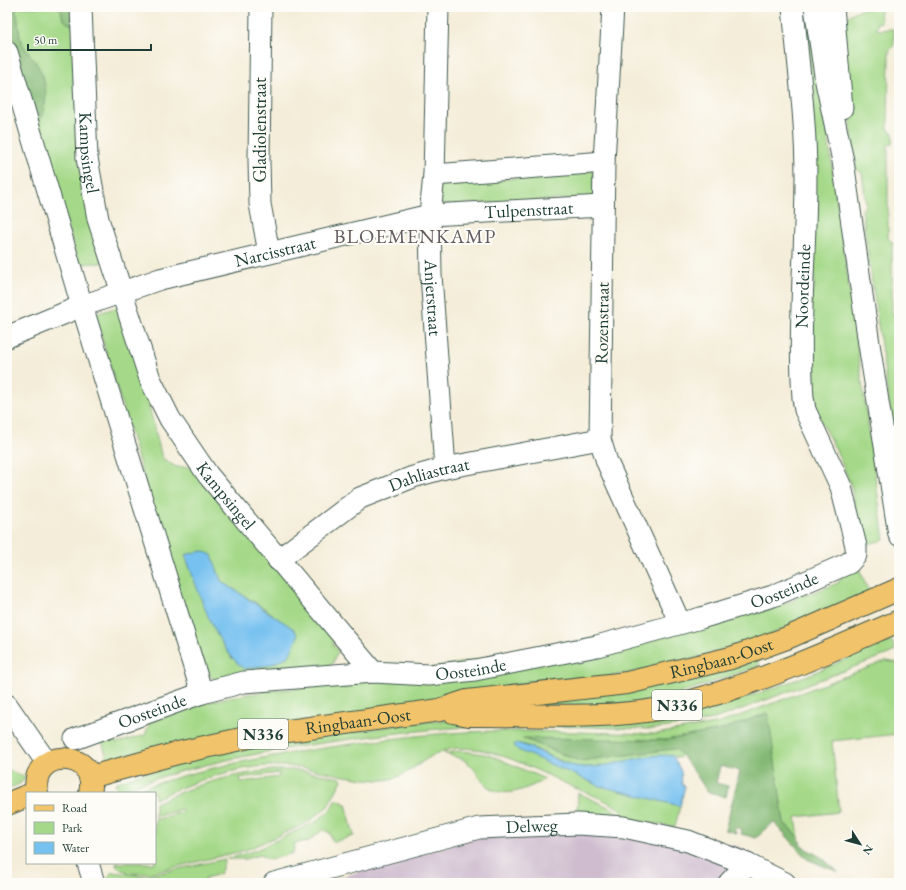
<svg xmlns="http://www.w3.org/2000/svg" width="906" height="890" font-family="'EB Garamond',serif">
<rect width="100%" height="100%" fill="#fdfcf7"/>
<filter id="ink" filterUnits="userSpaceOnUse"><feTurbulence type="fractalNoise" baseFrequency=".025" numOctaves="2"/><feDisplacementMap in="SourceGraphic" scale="8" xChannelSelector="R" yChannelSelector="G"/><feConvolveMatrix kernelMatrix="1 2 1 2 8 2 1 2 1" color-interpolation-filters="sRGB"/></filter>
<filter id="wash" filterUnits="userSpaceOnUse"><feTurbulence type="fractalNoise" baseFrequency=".012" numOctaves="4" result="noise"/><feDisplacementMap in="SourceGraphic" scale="16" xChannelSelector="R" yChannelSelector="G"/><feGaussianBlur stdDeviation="0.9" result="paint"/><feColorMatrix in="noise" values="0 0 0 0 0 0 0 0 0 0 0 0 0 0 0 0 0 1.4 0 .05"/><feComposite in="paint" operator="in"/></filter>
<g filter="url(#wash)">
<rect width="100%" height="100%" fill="#f4edd9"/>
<path fill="#cfbdcf" d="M 520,825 L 738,846 L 803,883 L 320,883 Z"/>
<path fill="#a5d989" stroke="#628b5e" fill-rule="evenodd" d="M 14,7 L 60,7 L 63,19 L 73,25 L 102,263 L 79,264 L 38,125 C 48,105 49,82 36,63 C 31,55 24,49 21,40 C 17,29 20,18 14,7 Z
M 799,7 L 810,7 L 884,540 L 867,544 L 860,540 L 851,485 L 837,452 L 818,416 L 814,380 L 813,320 L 808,316 L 808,295 L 814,290 L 814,210 L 805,77 L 810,72 L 806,24 L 801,21 Z
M 880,8 L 881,22 L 877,23 L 877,30 L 894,29 L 894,45 L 889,51 L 888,129 L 893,133 L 893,142 L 888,146 L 888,238 L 892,242 L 892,312 L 898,321 L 899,474 L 862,210 L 866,204 L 862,173 L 856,169 C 850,120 846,72 843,23 C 852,8 864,9 880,8 Z
M 594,171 L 595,198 L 442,205 L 438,198 L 439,185 Z
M 118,307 L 160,403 L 149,406 L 162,458 L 176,467 L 190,467 L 336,640 L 332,643 L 338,651 L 332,665 L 216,680 L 207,674 L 206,669 L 201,670 L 96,318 L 95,314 ZM 202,551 L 218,572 L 221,581 L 273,614 L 232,659 L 210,617 L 185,555 Z
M 858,566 L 869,592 L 772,634 L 670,666 L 108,762 L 102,741 L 111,739 L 117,743 L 145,735 L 150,722 L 198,705 L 230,697 L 268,691 L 350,683 L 750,610 L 757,613 L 795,600 L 800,593 L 807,595 L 838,583 L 843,575 Z
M 892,641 L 895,650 L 891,653 L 726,715 L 707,721 L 654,729 C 599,728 543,724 488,726 C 433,728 378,735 323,743 C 253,753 185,767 118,791 L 115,783 L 161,766 L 216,753 L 417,722 L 696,711 C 760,696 819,672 879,644 Z
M 758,659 L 759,666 L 661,700 L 615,705 L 465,706 Z
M 886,661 L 899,663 L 899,734 L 832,741 L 839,812 L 796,817 L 799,837 L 784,823 L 767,713 L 721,730 L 666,740 L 524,739 L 579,761 L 673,748 L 677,749 L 682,755 L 679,758 C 655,749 612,768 584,767 C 561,767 532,741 514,744 L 516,748 L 600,786 L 680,806 L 675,827 L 627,819 C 625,813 620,809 615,806 C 602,798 587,793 573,787 C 547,775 518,760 490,752 C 478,749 464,747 451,749 C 422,754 407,782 378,780 C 350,779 322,770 295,767 C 247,761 197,780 155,799 L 155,793 L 129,793 C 197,768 267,756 338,746 C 393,738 449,731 504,731 C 555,731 605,733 656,734 L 720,723 Z
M 463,751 L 490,755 L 545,779 C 528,789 501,801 485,784 C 479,777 475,768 467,762 C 461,757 452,757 444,753 Z
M 7,770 L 8,770 L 26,777 L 21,783 L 7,790 Z
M 273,770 L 297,770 L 341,778 L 342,780 L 328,806 L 307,823 L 246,850 L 150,873 C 140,874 125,874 117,867 L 116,863 L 155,863 L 155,820 L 182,812 L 181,809 L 155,817 L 155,803 C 193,785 232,774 273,770 ZM 279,773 L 279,777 L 241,782 L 240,778 Z
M 578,793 L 613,809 L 623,818 L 577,815 Z
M 336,799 L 346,804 L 354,836 L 333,842 L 329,832 L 322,830 L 309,841 L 295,843 L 293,853 L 270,860 L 260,855 L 244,859 L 227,859 L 256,850 L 317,821 L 330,810 Z
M 225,859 L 220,874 L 205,878 L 206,883 L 109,883 L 108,877 L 112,872 L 145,876 Z"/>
<path fill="#84b975" stroke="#527b54" d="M 7,7 L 14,7 C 20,18 17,29 21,40 C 24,49 31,55 36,63 C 49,82 48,105 38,125 L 7,21 Z
M 60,7 L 73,7 L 73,25 C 63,23 62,16 60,7 Z
M 768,713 L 784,823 L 799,837 L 801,846 L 821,857 L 838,872 L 807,859 L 774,822 L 756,838 L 741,834 L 742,831 L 737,827 L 734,831 L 737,833 L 725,830 L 740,771 L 720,766 L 716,783 L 728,786 L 726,797 L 706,791 C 704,785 681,752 675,749 L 579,761 L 523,738 L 666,740 L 721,730 Z"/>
<path fill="#77c1f0" stroke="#4b7f92" d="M 202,551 L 212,555 L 221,581 L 294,629 L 298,636 L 289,656 L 270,665 L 244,669 C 213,644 199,591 185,555 Z
M 516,743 C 539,748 558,765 582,767 C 611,769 647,751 673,756 L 681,771 L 682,785 L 685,786 L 680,806 L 600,786 L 518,750 L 514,746 Z"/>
</g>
<g filter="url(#ink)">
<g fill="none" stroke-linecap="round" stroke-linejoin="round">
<g stroke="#3f574d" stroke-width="23">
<g id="minor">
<path id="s1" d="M 81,7 L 87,158 L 98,219 L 150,379 L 170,419 L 208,475 L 373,672"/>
<path d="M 261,7 L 259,160 L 260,204 L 269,253"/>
<path id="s2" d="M 438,7 L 434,175 L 430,215 L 431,275 L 445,468"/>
<path d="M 613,7 L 604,162 L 600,439 L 607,462 L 680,623"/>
<path d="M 815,7 L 826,82 L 843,161 L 869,344 L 899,535"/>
<path d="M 833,7 L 842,108"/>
<path d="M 7,52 L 82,306 L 202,693"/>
<path d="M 434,175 L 604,162"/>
<path id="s3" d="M 7,337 L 82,306 L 160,279 L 430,215 L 603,206"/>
<path id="s4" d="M 278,560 L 360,498 L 413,477 L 445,468 L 600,439"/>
<path d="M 7,705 L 47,763"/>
<path id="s5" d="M 75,739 L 202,693 L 244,682 L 373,672 L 429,675 L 475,670 L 597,646 L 701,618 L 773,596 L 849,563 L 856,555 L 856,546 L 841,487 L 805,410 L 803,398 C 798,324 806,250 806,176 C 806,120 798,63 793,7"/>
<path d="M 88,863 L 94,883"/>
<path id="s6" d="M 274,883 L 479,828 L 578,824 L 624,827 L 688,841 L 747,864 L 785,883"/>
<path d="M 729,883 L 747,864"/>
</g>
</g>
<g stroke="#3f574d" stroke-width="24">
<g id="major">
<path d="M 453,712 L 469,715 C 532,714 598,720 660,709 C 681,705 701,698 722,692 C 782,673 841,646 899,621"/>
<path id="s7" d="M 90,777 L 178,753 L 259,735 L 440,710 L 467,701 L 627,683 L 731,658 L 787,638 L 899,589"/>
<path d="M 37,793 C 28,746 101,749 90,793"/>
<path d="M 7,804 L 27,796"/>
</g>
</g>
<use href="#minor" stroke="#fff" stroke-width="21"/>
<use href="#major" stroke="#f1c36a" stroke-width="22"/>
</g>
</g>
<g text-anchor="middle" stroke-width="4" stroke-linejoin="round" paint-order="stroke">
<g fill="#fdfcf7" stroke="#62766e" stroke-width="1">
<rect x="652" y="690" width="50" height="30" rx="3"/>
<rect x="238" y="719" width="50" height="30" rx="3"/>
</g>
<g font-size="17" font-weight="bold" fill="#1f3d34">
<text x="677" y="711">N336</text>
<text x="263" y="740">N336</text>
</g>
<g font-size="18" fill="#1f3d34" stroke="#fdfcf7">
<text transform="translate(260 130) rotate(-90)" y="6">Gladiolenstraat</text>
<text dy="6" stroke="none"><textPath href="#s1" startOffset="146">Kampsingel</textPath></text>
<text dy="6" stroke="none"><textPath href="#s3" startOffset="540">Tulpenstraat</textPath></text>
<text dy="6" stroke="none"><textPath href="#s3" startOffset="282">Narcisstraat</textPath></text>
<text dy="6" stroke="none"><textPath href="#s5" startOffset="1090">Noordeinde</textPath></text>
<text dy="6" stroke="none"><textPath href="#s2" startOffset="291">Anjerstraat</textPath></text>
<text transform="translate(602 323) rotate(-89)" y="6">Rozenstraat</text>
<text dy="6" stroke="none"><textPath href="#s4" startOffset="176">Dahliastraat</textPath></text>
<text dy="6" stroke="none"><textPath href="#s1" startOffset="521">Kampsingel</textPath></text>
<text dy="6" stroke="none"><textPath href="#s5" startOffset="730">Oosteinde</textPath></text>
<text dy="6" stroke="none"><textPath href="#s7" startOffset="644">Ringbaan-Oost</textPath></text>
<text dy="6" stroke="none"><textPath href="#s5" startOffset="406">Oosteinde</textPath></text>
<text dy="6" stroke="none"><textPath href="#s5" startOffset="82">Oosteinde</textPath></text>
<text dy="6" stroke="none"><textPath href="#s7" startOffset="274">Ringbaan-Oost</textPath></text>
<text dy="6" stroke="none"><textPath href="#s6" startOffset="265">Delweg</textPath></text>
</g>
<g font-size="20" letter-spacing="1" fill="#645d62" stroke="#fdfcf7">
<text x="415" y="243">BLOEMENKAMP</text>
</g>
</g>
<rect width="906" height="890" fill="none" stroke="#fdfcf7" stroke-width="24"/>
<rect x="26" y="792" width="130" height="72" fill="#fdfcf7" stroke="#a4b0a9"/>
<rect x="34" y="805" width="20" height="6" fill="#f1c36a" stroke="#a4b0a9"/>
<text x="62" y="812" font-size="12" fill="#1f3d34">Road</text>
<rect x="34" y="822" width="20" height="12" fill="#a5d989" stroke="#a4b0a9"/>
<text x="62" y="832" font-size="12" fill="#1f3d34">Park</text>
<rect x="34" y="842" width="20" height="12" fill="#77c1f0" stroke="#a4b0a9"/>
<text x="62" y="852" font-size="12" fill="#1f3d34">Water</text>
<g transform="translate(860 844) rotate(126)" stroke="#fdfcf7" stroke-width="3" paint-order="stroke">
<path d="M0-3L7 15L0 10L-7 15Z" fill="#1f3d34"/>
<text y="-6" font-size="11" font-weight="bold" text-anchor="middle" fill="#1f3d34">N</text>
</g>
<path d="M28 44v6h123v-6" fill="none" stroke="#1f3d34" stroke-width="2"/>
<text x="34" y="44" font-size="12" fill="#1f3d34" stroke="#fdfcf7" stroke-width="3" paint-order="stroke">50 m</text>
</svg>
